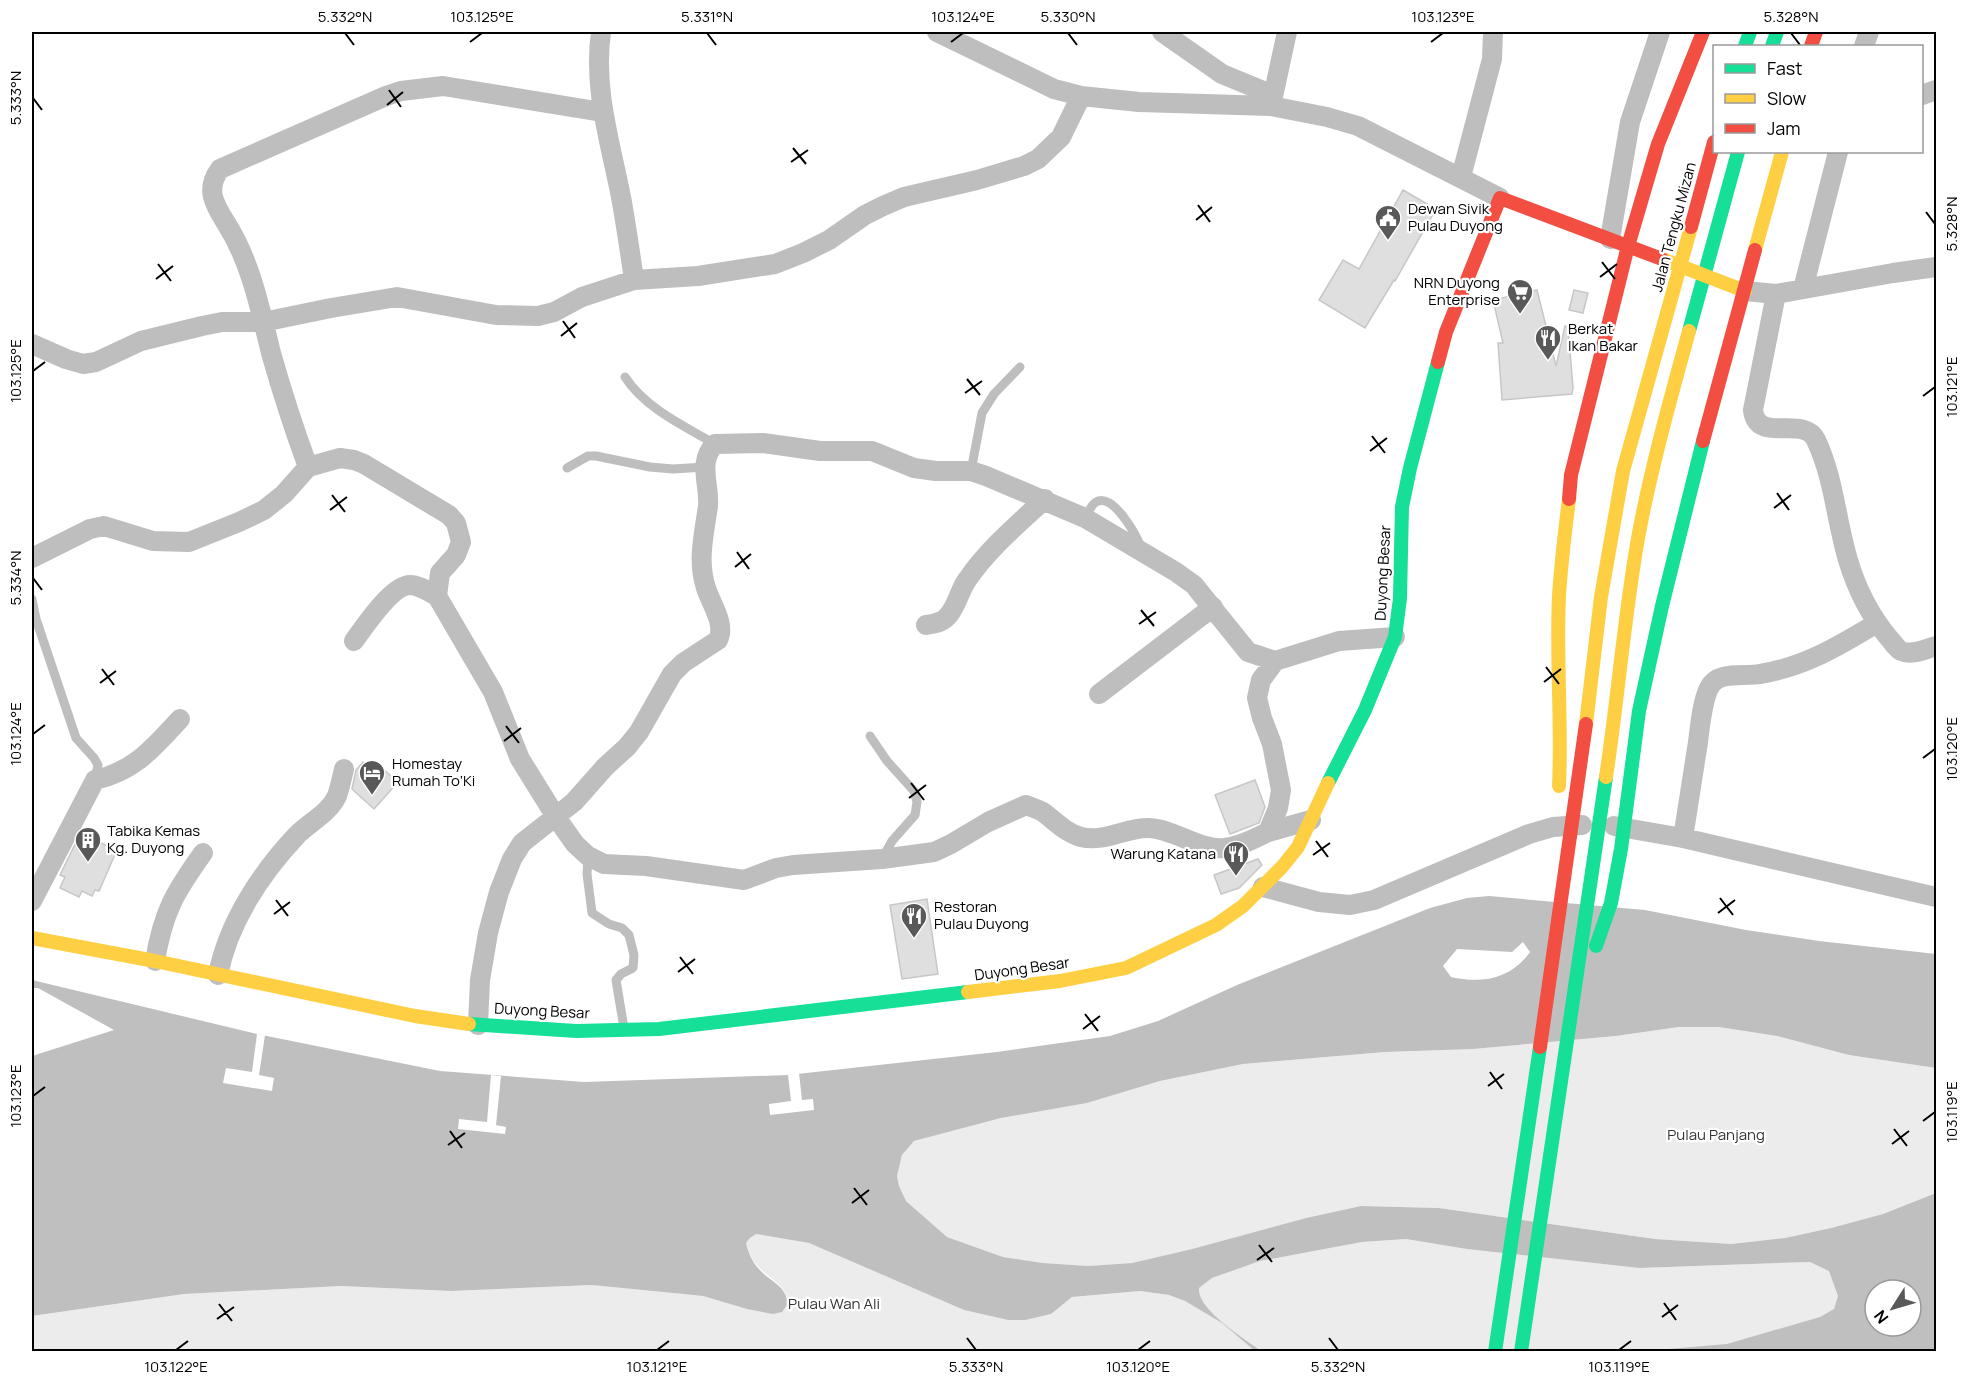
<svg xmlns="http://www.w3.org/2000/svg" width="1968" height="1383" font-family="Manrope,sans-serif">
<rect width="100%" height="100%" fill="#fff"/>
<path fill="#ececec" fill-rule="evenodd" d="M 1680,1027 L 1719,1027 L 1777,1036 L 1849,1055 L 1936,1068 L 1936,1193 L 1883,1214 L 1831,1228 L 1785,1238 L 1731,1244 L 1655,1239 L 1439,1208 L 1361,1206 L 1306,1218 L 1192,1249 L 1132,1263 L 1088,1266 L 1043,1263 L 1003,1257 L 947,1237 L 906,1201 L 899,1186 L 897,1176 L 902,1155 L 914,1141 L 1001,1118 L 1087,1103 L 1160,1081 L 1243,1064 L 1385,1052 L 1473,1049 L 1616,1036 Z
M 1936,1206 L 1936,1351 L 1261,1351 C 1245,1339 1197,1310 1199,1288 L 1212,1278 L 1260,1261 L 1362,1242 L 1406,1239 L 1468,1249 L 1639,1268 L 1810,1262 ZM 1875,1290 L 1911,1290 L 1911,1326 L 1875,1326 Z
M 756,1234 L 809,1243 L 964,1310 L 1008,1320 L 1051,1314 L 1072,1297 L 1140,1291 L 1169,1295 L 1185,1301 L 1222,1323 L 1255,1351 L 32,1352 L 32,1316 L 184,1294 L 341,1286 L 451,1291 L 592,1285 L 703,1296 L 747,1309 L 788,1299 C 781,1277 752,1274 746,1243 L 750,1238 Z"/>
<path fill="#bfbfbf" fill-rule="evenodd" d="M 1489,896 L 1645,910 L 1746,930 L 1819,941 L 1936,954 L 1936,1068 L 1849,1055 L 1777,1036 L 1719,1027 L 1679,1027 L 1616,1036 L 1473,1049 L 1385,1052 L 1243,1064 L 1160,1081 L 1087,1103 L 1001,1118 L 914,1141 L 902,1155 L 897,1176 L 899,1186 L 906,1201 L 947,1237 L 1003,1257 L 1043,1263 L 1088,1266 L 1132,1263 L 1192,1249 L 1306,1218 L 1361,1206 L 1439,1208 L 1655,1239 L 1731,1244 L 1785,1238 L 1831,1228 L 1883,1214 L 1936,1193 L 1936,1351 L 1611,1351 L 1668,1349 L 1727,1344 L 1820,1317 L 1834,1309 L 1838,1296 L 1829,1271 L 1810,1262 L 1639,1268 L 1467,1249 L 1406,1239 L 1362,1242 L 1260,1261 L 1212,1278 L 1199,1288 C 1197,1310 1245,1339 1261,1351 L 1255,1351 L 1222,1323 L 1185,1301 L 1169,1295 L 1140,1291 L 1072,1297 L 1051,1314 L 1025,1320 L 1008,1320 L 964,1310 L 809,1243 L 756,1234 L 750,1238 L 746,1243 C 748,1252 752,1262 759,1269 C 769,1281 789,1287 787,1305 L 782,1312 L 773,1314 L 747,1309 L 703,1296 L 592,1285 L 451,1291 L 341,1286 L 184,1294 L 32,1316 L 32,1056 L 114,1030 L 38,988 L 32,988 L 32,980 L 257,1034 L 440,1071 L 584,1082 L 788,1075 L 997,1052 L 1110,1036 L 1158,1021 L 1237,985 L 1430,908 L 1467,898 ZM 1523,942 L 1530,952 C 1511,979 1482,984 1451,977 L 1443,966 L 1457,949 L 1512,952 ZM 1875,1290 L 1911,1290 L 1911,1326 L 1875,1326 Z"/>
<path fill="#fff" d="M 257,1034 L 265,1035 L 259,1075 L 274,1078 L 272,1091 L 223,1083 L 226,1068 L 252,1072 Z
M 799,1073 L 802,1100 L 813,1099 L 814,1110 L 770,1115 L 769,1104 L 791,1101 L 788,1075 Z
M 491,1075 L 501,1076 L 496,1125 L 506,1127 L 505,1134 L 458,1129 L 459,1119 L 487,1122 Z"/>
<path fill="#dfdfdf" stroke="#c7c7c7" stroke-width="1.5" d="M 1403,190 L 1436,209 L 1395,281 L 1394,280 L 1365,328 L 1319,300 L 1343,260 L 1359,269 Z
M 1537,290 L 1556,366 L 1565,326 L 1568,327 L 1573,388 L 1572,394 L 1502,400 L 1498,343 L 1503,343 L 1493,300 Z
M 1574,290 L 1588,293 L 1583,313 L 1569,310 Z
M 363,762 L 370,768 L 375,762 L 398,782 L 374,809 L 352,789 L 356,770 Z
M 1255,780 L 1265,807 L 1259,823 L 1230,834 L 1215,795 Z
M 80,834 L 117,850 L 99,891 L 95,890 L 92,896 L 82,891 L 79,897 L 60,888 L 65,877 L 60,875 Z
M 1258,859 L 1262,865 L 1239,888 L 1221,894 L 1214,875 Z
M 927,899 L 938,974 L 902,979 L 890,905 Z"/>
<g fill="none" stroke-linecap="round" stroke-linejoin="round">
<path stroke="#bebebe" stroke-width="9" d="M 625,377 C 645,408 684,426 715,444
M 567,468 L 588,456 L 596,456 L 650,467 L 673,469 L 705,467
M 971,471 L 982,413 L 994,394 L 1020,367
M 1085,518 C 1088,513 1091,505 1096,502 C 1113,492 1136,535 1141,547
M 32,599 L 36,619 L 76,738 L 94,758 L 98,765 L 95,779
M 870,736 L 887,761 L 914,791 L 917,802 L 915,815 L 892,841 L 882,859
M 588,857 L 587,874 L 592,913 L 609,924 L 622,928 L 629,935 L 634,955 L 633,968 L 621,974 L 616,980 L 624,1028"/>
<path stroke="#bebebe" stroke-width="20" d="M 601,32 C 593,89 610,141 621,197 C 626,224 630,252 634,280
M 937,32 L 1054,89 L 1081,96 L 1139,102 L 1271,106 L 1327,117 L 1358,126 L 1500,198
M 1162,32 L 1222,74 L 1273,95
M 1864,46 L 1869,32
M 1922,95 L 1936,90
M 1271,106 L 1287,32
M 1461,177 L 1492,59 L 1493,32
M 1610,239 L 1630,122 L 1660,32
M 1803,289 L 1838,152
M 1745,291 L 1776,294 L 1893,273 L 1936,267
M 1776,294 L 1753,410 C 1757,445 1804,414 1816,440 C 1834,478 1836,520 1848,560 C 1856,587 1870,615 1888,637 C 1892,641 1896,648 1901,651 C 1912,656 1926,649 1936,646
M 32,344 L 66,359 L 83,364 L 96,362 L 141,341 L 202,326 L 222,322 L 263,322 L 331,308 L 397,297 L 496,315 L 538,316 L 554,312 L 582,297 L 634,280 L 698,276 L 775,264 L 803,253 L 829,240 L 865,215 L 883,206 L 904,197 L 977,180 L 1024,166 L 1038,159 L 1061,137 L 1081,96
M 308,467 C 294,429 282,392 271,353 C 260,309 251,262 226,223 C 214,204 205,189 220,169 L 386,96 L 401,91 L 443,86 L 602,112
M 32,558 L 90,529 L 104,526 L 153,541 L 189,542 L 239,522 L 264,510 L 284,494 L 308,467 L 340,458 L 354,460 L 364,464 L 449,515 L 456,523 L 461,542 L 456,555 L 440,573 L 437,596 L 493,692 L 520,759 L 556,817 L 575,844 L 588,856 L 604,864 L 646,866 L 744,880 L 776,868 L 793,865 L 882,859 L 934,852 L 951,844 L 988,822 L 1026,805 C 1031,807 1038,809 1043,812 C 1055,821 1066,833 1081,837 C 1104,843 1127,827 1149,828 C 1174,829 1201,851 1225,848 C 1240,846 1254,839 1268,832
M 926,625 C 933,624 941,623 947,617 C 957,607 959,591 967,580 C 988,549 1018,524 1045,499
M 354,641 C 364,627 392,585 410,585 C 419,585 429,592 437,596
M 1275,661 L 1261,680 L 1257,698 L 1262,718 L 1272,744 L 1281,790 L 1278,808 L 1268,832 L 1311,820
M 1099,694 L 1213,607
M 1614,826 L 1683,838 L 1936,897
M 1683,838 C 1688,806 1693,774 1698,742 C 1700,727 1702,702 1709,688 C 1718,670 1744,677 1760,674 C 1804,667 1839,646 1877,623
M 1263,887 L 1319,902 L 1350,905 L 1374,900 L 1529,834 L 1553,827 L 1582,825
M 32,901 L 95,780 C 135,771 153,748 180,719
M 155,961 C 163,912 175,892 203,853
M 218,975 C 228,923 261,873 297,835 C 310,822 329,813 337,796 C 340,787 342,778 344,769
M 478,1025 L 480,980 L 488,933 L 499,892 L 512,859 L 522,843 L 574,802 L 605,767 L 627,747 L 639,732 L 672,674 L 683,663 L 718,640 C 726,624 711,604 706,588 C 697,561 704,534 708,506 C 710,485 697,462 715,444 L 763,443 L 820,451 L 872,451 L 914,468 L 936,471 L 971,471 L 986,476 L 1085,518 L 1176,572 L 1194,585 L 1248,652 L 1275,661 L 1339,641 L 1395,637"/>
<path stroke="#16e098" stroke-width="14" d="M 1745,46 L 1750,32
M 1772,46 L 1777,32
M 1689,331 L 1738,152
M 1328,783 L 1365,710 L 1395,637 L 1400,598 L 1402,507 L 1410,468 L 1438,362
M 1596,946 L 1611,903 L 1621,849 L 1639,711 L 1662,606 L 1703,441
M 469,1024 L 576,1031 L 659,1029 L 968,992
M 1495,1352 L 1540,1047
M 1521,1352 L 1606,777"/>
<path stroke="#ffcf43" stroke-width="14" d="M 1755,250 L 1782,152
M 1662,259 L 1745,291
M 1586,724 L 1601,597 L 1623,471 L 1691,227
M 1606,777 C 1618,698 1624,618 1638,538 C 1651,468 1670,400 1689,331
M 1559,786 C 1562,723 1556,659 1559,596 C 1561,564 1565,531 1569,499
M 32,938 L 155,961 L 415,1016 L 469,1024
M 968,992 L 1060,981 L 1126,968 L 1216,925 L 1243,906 L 1282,867 L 1298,847 L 1328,783"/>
<path stroke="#f24e42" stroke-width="14" d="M 1811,46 L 1816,32
M 1691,227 L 1714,142
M 1438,362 L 1446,332 L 1500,198 L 1662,259
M 1703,441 L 1755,250
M 1569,499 L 1571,475 L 1628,246 L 1658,144 L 1703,32
M 1540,1047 L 1586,724"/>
</g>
<path fill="none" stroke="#000" stroke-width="2" d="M 345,33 L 354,45M 707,33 L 716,45M 1068,33 L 1077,45M 1791,33 L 1800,45M 470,42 L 482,33M 951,42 L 963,33M 1431,42 L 1443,33M 389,90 L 401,107M 33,98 L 42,110M 387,105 L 403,92M 793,148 L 806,164M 791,162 L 808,150M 1198,205 L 1210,222M 1926,212 L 1935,224M 1196,220 L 1212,207M 1602,262 L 1615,279M 158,264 L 171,281M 1600,277 L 1617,264M 156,279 L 173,266M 563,321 L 575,338M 561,336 L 577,323M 33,371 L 45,362M 967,379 L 980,395M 965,393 L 982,381M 1923,396 L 1935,387M 1372,436 L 1385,453M 1370,451 L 1387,438M 1777,493 L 1789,510M 332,495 L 345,512M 1774,508 L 1791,495M 330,510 L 347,497M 737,552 L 749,569M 735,567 L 751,554M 33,578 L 42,590M 1141,610 L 1154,626M 1139,624 L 1156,612M 1546,667 L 1559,684M 102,669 L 114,685M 1544,682 L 1561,669M 100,683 L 116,671M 506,726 L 519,743M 33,734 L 45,725M 504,741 L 521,728M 1923,758 L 1935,749M 911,783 L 924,800M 909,798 L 926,785M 1316,841 L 1328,857M 1313,855 L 1330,843M 1720,898 L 1733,915M 276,900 L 288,916M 1718,913 L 1735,900M 274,914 L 290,902M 680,957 L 693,974M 678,972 L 695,959M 1085,1014 L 1098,1031M 1083,1029 L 1100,1016M 1490,1072 L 1502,1089M 1488,1086 L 1504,1074M 33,1096 L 45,1087M 1923,1121 L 1935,1112M 1894,1129 L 1907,1146M 450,1131 L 462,1148M 1892,1144 L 1909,1131M 448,1145 L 465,1133M 854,1188 L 867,1205M 852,1203 L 869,1190M 1259,1245 L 1272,1262M 1257,1260 L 1274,1248M 1664,1303 L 1676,1320M 219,1304 L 232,1321M 1662,1317 L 1678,1305M 217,1319 L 234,1307M 967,1338 L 976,1350M 1329,1338 L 1338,1350M 176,1350 L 188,1341M 657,1350 L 669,1341M 1138,1350 L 1150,1341M 1619,1350 L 1631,1341"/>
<defs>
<g id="civic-pin" transform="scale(1.35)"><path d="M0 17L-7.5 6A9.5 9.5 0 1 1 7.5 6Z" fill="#595959" stroke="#fff"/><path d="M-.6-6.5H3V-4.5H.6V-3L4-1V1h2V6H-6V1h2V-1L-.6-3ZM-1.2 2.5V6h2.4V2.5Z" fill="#fff"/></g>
<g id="supermarket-pin" transform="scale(1.35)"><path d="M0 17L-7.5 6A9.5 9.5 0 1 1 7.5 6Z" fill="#595959" stroke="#fff"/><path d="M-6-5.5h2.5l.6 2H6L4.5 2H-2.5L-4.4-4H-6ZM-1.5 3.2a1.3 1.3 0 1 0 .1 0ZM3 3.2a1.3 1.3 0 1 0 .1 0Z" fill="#fff"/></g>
<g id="restaurant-pin" transform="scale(1.35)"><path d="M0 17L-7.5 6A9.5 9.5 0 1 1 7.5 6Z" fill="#595959" stroke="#fff"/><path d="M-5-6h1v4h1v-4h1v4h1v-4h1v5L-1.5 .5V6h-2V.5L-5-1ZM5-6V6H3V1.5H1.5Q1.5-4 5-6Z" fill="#fff"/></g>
<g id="hotel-pin" transform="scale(1.35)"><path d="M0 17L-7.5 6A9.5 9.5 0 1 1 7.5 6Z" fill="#595959" stroke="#fff"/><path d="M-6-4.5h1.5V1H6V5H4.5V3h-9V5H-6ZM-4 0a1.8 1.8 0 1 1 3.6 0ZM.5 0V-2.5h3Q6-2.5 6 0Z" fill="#fff"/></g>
<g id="building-pin" transform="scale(1.35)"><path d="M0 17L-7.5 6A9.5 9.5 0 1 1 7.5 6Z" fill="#595959" stroke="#fff"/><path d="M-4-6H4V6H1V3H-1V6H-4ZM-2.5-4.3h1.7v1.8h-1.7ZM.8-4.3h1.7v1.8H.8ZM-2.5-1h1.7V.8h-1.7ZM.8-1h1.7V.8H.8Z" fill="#fff"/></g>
</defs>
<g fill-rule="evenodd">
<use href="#civic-pin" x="1388" y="218"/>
<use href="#supermarket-pin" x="1520" y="292"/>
<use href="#restaurant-pin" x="1548" y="338"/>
<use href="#hotel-pin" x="372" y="773"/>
<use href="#building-pin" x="88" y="840"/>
<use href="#restaurant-pin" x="1236" y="854"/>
<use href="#restaurant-pin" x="914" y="916"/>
</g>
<g text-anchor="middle" stroke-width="4.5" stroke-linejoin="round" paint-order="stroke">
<g font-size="15" fill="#000" stroke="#fff" text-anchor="start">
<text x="1408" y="214">Dewan Sivik<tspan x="1408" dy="17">Pulau Duyong</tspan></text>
<text x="1500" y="288" text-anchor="end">NRN Duyong<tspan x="1500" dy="17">Enterprise</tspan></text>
<text x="1568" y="334">Berkat<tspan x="1568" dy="17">Ikan Bakar</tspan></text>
<text x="392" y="769">Homestay<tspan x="392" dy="17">Rumah To’Ki</tspan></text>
<text x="107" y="836">Tabika Kemas<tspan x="107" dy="17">Kg. Duyong</tspan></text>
<text x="1216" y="859" text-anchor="end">Warung Katana</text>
<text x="934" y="912">Restoran<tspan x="934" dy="17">Pulau Duyong</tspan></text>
</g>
<g font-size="15" fill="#000" stroke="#fff">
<text transform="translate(1674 227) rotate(-75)" y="5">Jalan Tengku Mizan</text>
<text transform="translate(1383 573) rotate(-87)" y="5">Duyong Besar</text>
<text transform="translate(1022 969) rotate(-8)" y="5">Duyong Besar</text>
<text transform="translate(542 1011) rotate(3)" y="5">Duyong Besar</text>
</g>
<g font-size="15" fill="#333" stroke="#fff">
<text x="1716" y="1140">Pulau Panjang</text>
<text x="834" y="1309">Pulau Wan Ali</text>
</g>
</g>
<rect width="1968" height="1383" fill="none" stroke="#ffffff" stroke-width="66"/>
<rect x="1713" y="45" width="210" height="108" fill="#ffffff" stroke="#999999" stroke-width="1.5"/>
<rect x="1725" y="64" width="30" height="9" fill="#16e098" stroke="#999999" stroke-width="1.5"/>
<text x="1767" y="75" font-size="18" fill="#000000">Fast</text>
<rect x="1725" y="94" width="30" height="9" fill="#ffcf43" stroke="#999999" stroke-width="1.5"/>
<text x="1767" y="105" font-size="18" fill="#000000">Slow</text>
<rect x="1725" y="124" width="30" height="9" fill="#f24e42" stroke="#999999" stroke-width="1.5"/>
<text x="1767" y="135" font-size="18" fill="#000000">Jam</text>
<g transform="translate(1893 1308) rotate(233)"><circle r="28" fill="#ffffff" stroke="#999999" stroke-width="1.5"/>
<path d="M0-4.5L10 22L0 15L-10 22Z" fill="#595959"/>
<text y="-9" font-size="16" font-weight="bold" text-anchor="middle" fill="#000000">N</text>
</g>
<rect x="33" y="33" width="1902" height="1317" fill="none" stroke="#000" stroke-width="2"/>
<g font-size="15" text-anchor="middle" fill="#000">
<text x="345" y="22">5.332°N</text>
<text x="482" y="22">103.125°E</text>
<text x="707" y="22">5.331°N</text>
<text x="963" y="22">103.124°E</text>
<text x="1068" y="22">5.330°N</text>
<text x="1443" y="22">103.123°E</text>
<text x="1791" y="22">5.328°N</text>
<text transform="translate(16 98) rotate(-90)" y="5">5.333°N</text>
<text transform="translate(1952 224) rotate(-90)" y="5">5.328°N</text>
<text transform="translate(16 371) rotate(-90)" y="5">103.125°E</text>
<text transform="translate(1952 387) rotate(-90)" y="5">103.121°E</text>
<text transform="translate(16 578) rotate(-90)" y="5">5.334°N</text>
<text transform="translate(16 734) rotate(-90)" y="5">103.124°E</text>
<text transform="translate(1952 749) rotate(-90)" y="5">103.120°E</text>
<text transform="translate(16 1096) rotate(-90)" y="5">103.123°E</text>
<text transform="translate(1952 1112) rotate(-90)" y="5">103.119°E</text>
<text x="176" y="1372">103.122°E</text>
<text x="657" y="1372">103.121°E</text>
<text x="976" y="1372">5.333°N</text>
<text x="1138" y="1372">103.120°E</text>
<text x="1338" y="1372">5.332°N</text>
<text x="1619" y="1372">103.119°E</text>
</g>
</svg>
